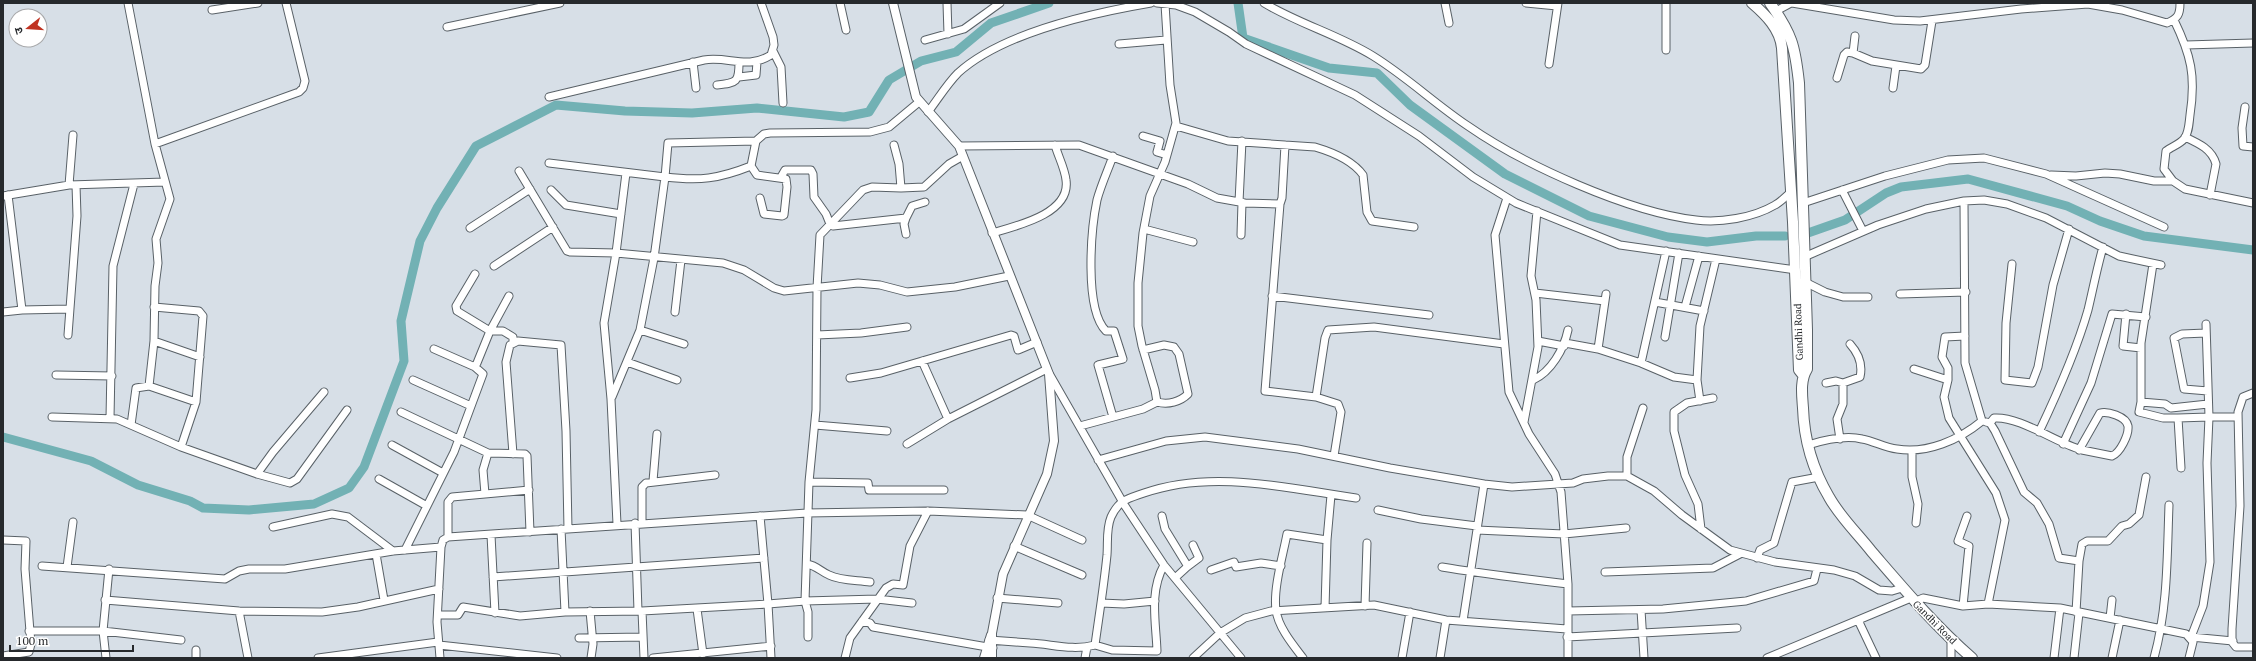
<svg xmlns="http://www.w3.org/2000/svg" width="2256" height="661" font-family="'PT Serif','Noto Sans Devanagari',serif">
<rect width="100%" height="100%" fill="#d7dfe7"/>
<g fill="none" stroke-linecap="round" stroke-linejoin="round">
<path stroke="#72b1b4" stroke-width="9" d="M 1238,3 L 1243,38 L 1329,68 L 1377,73 L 1410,105 L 1505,174 L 1589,216 L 1668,237 L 1707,242 L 1756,236 L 1785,236
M 1808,233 L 1845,220 L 1886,193 L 1901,187 L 1968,179 L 2067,206 L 2100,221 L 2144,236 L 2253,250
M 3,437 L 91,461 L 138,485 L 190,501 L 203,508 L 249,510 L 314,504 L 349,488 L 364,467 L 404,361 L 401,321 L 420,241 L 437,208 L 476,146 L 556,105 L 625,111 L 692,113 L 757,108 L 844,117 L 869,112 L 889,80 L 921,61 L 956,52 L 991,23 L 1049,3"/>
<g stroke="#596167" stroke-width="9">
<path id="minor" d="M 128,3 L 155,144 L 170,199 L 156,239 L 158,263 L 155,286 L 154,341 L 149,386 L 136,388 L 131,425
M 840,3 L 846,30
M 947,3 L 948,34
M 1157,3 L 1176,5 L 1195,12 L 1229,32 L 1246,44 L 1355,95 L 1419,136 L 1473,177 L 1516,203 L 1620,245 L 1796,270
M 1264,3 C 1299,24 1339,35 1373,56 C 1407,77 1435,104 1468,126 C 1524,165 1628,212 1696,220 C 1720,223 1753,218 1775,205 C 1781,202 1786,196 1791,192
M 1445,3 L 1449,23
M 1526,3 L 1557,6
M 1792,3 L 1894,20 L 1920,21 L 2021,9 L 2088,4 L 2122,10 L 2167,23 C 2178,18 2180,15 2180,3
M 212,10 L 258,3
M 1776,11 L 1791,3
M 2174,20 C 2191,55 2196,76 2190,115 C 2189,123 2189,133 2184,139 C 2180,144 2171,147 2166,151 L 2164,169 L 2173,181 L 2185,189 L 2253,203
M 447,27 L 560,3
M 925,40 L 964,29 L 1000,3
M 1119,44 L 1166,40
M 2186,45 L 2253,43
M 1666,50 L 1666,3
M 773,51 L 781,67 L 783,103
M 1853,53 L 1855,36
M 693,62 L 696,88
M 1549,64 L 1558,3
M 739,77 L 756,75 L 757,62
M 1837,78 L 1844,55 L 1847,52 L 1853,53 L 1872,61 L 1921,69 L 1925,65 L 1932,21
M 717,85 C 737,83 739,82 739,62
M 1893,88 L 1896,66
M 549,97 L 704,60 C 729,56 747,70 771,55 L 774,45 L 773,37 L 761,3
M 2245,107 L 2242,128 L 2243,146 L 2253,147
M 928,112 C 938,99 947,84 958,73 C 1002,33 1092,13 1151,3
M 1176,126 L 1228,141 L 1315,147 C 1332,152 1353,161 1363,175 L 1367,212 L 1372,221 L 1414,227
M 1143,136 L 1160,141 L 1157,152 L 1167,155
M 2185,137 C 2198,143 2212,149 2216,164 L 2210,195
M 756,141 L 751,166 C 718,179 700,181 665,177 L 668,143 L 756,141 L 764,134 L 770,133 L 870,132 L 889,127 L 919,102
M 155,144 L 299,92 L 303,88 L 305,81 L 286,3
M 894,145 L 899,164 L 901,188 L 924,187 L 949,164 L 963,156
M 1285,145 L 1282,198 L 1280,204 L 1265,391 L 1316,397 L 1338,404 L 1341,412 L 1334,456
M 959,146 L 1079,145 L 1188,184 L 1217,198 L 1245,203 L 1280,204
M 549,163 L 665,177 L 654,258 L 640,330 L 612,397
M 751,166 L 757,175 L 786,179 L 787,187 L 784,215 L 782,216 L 764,214 L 760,198
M 519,171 L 567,251 L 570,252 L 616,253 L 723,263 L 744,270 L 774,288 L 784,291 L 858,283 L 880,285 L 907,292 L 955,287 L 1009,276
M 2051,175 L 2076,176 L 2105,173 L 2120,174 L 2154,181 L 2173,181
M 781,177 L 785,170 L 811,170 L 813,174 L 814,197 L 826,214 L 830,224 L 833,226 L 906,218 L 912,206 L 925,202
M 69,185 L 73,135
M 551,190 L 566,205 L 621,214
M 1842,190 L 1863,231
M 3,196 L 69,185 L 165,182
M 1507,198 L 1495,235 L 1509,392 L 1529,434 L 1555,474 L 1561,492 L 1568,584 L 1568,658
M 1239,202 L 1242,141
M 1803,203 L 1885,176 L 1948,160 L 1984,158 L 2046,174 L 2164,227
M 906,218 L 904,224 L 906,234
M 470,228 L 530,189
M 1144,229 L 1193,242
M 992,233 C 1016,226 1071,214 1066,180 C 1065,169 1058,156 1055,145
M 1241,235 L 1242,202
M 1804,257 L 1878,225 L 1926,209 L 1964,201
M 2012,264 L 2006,323 L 2005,380 L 2032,383 L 2038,367 L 2053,285 L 2069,229
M 2153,264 L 2141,343 L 2141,402 L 2139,412 L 2163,418 L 2178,418
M 494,266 L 553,227
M 475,274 L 456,306 L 457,311 L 490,331 L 503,331 L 513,337 L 513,342
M 1805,282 L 1825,292 L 1843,297 L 1868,297
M 1535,293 L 1605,301
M 1900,294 L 1966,292
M 1272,296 L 1429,315
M 1655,302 L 1704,311
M 154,307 L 199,311 L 203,316 L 196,402 L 181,447
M 1685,307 L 1699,256
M 22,310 L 69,309
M 3,312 L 22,310 L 8,195
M 675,312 L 681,260
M 2126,314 L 2123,346 L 2141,348
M 2206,324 L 2209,417 L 2238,417
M 640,330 L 684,344
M 2206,333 L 2182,334 L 2174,338 L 2184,389 L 2208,391
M 68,335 L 77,216 L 76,185
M 817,335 L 861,333 L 907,327
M 1665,337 L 1679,253
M 154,341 L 200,357
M 1538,341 L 1564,346
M 1565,343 L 1598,349 L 1606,294
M 434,349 L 475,367
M 1598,349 L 1641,363 L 1674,377 L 1697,380 L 1700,326 L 1716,259
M 1143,350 L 1164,345 L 1174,347 L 1179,354 L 1188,394 C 1180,402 1168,405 1157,402
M 922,361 L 948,419
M 627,362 L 677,380
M 1641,363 L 1666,251
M 1914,369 L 1948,380 L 1944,397 L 1949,418 L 1996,493 L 2005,520 L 1988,604
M 56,375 L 112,376
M 1050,375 L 1125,506 L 1164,565 L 1241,658
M 850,378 L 881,373 L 1011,335 L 1014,336 L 1018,350 L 1037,342
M 413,380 L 471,406
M 1533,380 C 1551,372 1564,349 1568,330
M 1697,380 L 1700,401
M 1948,380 L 1948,368 L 1942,357 L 1945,337 L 1965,336
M 1826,383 L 1836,381 L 1843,383
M 149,386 L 196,402
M 2253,393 L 2243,397 L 2238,412 L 2240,506 L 2232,629 L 2232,642 L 2236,647 L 2253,647
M 1316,397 L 1325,338 L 1328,330 L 1374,327 L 1504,344
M 2141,402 L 2165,404 L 2171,408 L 2208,404
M 1643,408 L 1627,457 L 1627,476 L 1654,491 L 1682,515 L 1730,550 L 1775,562 L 1834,570 L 1855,576 L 1879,590 L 1892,591 L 1902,588
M 401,412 L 488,453 L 525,454 L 527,456 L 530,532
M 52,417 L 117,419 L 181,447 L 257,474 L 290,483 L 297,479 L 347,410
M 1113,417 L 1098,365 L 1123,359 L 1114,331 L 1106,331 C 1084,309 1091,229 1097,200 C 1101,185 1108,170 1113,156
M 110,418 L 113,266 L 134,184
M 1524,422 L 1538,347 L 1536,300 L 1531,276 L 1537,211
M 1986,422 L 1990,423 L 1995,431 L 2024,492 L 2037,503 L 2049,524 L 2059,558 L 2079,561 L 2076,612
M 1990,423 L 1994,418 C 2020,416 2056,443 2082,450 L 2112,456 C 2120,453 2129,435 2128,426 C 2126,416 2107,411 2100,413 L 2079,450
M 815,425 L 887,431
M 1080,426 L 1143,409 L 1157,402 L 1155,390 L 1142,346 L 1138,326 L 1138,283 L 1143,233 L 1150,196 L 1165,162 L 1176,123 L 1170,85 L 1165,4
M 2039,432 C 2058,392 2076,352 2088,310 C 2093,289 2097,268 2103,247
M 1840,439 L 1837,419 L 1843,404 L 1843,383 L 1860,377 C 1863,364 1859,354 1850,344
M 907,444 L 948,419 L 1047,369
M 2063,444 L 2091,383 L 2112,314 L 2146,317
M 392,445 L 443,473
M 1808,445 C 1824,440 1845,435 1862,439 C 1874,441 1885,448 1897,449 C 1927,454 1959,440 1982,421 L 1965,363 L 1964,201 L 1984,200 L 2007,204 L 2046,218 L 2119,256 L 2161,265
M 1912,450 L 1912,477 L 1918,504 L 1916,523
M 513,454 L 506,362 L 510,345 L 518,341 L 561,345 L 566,431 L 568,529
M 1098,460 L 1166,441 L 1205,437 L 1298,449 L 1390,468 L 1484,484
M 2181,468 L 2178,418 L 2209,417 L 2207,463 L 2210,562 L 2203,606 L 2191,637 L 2233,641
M 257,474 L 273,452 L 324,392
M 379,479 L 427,506
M 653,481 L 657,434
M 809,482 L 868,483 L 869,490 L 944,490
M 485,494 L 483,470 L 488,453
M 1378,510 L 1421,519 L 1477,526
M 760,516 L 768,604 L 805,601 L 809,482 L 816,410 L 817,288 L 820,235 L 863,190 L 872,187 L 901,188
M 1162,516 L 1165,529 L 1187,565 L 1187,567 L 1175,578
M 1967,516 L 1958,541 L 1969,546 L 1963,606 L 1988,604 L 2060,608 L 2054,658
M 635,523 L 638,611
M 642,523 L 642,487 L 646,483 L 715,475
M 617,524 L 611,399 L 604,323 L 616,253 L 626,173
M 273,527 L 332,514 L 348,517 L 393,551
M 561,529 L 565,612
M 1701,529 L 1698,504 L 1685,475 L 1674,431 L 1674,412 L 1687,403 L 1713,398
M 1477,530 L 1564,534 L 1626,528
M 491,535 L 495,613
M 448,537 L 448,502 L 452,497 L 529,490
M 3,540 L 26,541 L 25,569 L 31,644 L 29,652 L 3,656
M 1327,540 L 1331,495
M 1014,546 L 1082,575
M 405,550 L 454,452 L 483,374 L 475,367 L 477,363 L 490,331 L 509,296
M 376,554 L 384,600
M 1757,558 L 1760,550 L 1774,543 L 1792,482 L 1819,477
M 2079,561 L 2082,544 L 2087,541 L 2108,541 L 2122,526 L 2129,524 L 2139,515 L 2146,477
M 807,564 C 817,566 820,571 829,575 C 841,581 857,580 870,582
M 1164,565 C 1149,592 1156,622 1157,651 L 1112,650 L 1095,645 C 1099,616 1104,585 1107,555 C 1108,542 1106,529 1111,517 C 1119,500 1127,499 1144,493 C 1212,469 1286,488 1356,498
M 42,566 L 225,579 L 239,571 L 249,569 L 285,569 L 393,551 L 441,547
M 67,567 L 73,522
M 1187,567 L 1199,558 L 1193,545
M 1442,567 C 1484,574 1526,579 1568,584
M 109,569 L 103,631 L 181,640
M 1211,570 L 1234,562 L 1236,567 L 1261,563 L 1281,566
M 1605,572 L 1713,568 L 1740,554
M 493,577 L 764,558
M 997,598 L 1058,603
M 105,600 L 239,611 L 322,612 L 358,607 L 439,589
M 1914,602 L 1923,598 L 1963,606
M 1101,603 L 1124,604 L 1155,601
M 1365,606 L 1367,543
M 2060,608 L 2186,634 L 2193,642 L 2189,658
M 697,609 L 703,654
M 1641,610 L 1644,658
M 239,611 L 248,658
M 590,611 L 593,644 L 591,658
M 1568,611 L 1663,609 L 1746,601 L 1814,581 L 1817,569
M 438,615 L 458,615 L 463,607 L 520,616 L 565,612 L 642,611
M 2110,618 L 2112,600
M 1858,620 L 1876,658
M 862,621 L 870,623 L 873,627 L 993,648
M 1463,621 L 1484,484 L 1512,487 L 1573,483 L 1583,479 L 1608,476 L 1627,476
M 29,631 L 103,631 L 106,658
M 808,637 L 808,612 L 805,601 L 877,599 L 912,603
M 1567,637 L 1737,628
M 579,638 L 643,637
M 989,640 C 1002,641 1016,642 1030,643 C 1052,644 1072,651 1095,645
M 439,645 L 557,658
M 196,650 L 196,658
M 318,658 L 438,642
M 440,658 L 437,622 L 441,547 L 443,540 L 448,537 L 807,513 L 928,511 L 1027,515 L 1082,540
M 644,658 L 642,611 L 768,604 L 771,658
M 653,658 L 771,646
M 845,658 L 850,638 L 886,588 L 893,584 L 903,585 L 910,546 L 928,511
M 1085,658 L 1087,647
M 1193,658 L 1220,633 L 1245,618 L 1271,611 L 1374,605 L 1446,620 L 1567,629
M 1303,658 C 1293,645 1278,627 1276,610 C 1273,589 1283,555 1287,534 L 1327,540 L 1325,608
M 1402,658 L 1410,612
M 1440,658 L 1446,620
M 1767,658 L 1911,598
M 1951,658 L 1951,640
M 2074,658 L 2079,613
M 2112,658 L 2120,620
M 2154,658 C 2168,607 2167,557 2169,505"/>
</g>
<g stroke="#596167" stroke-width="10">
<path id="tertiary" d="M 893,3 L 916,97 L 959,146 L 1049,374 L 1054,441 L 1047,474 L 1003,574 L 992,633 L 992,658
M 984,658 L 991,635"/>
</g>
<g stroke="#596167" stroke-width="12">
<path id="secondary" d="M 1752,3 C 1766,15 1780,29 1782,48 L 1793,222 L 1799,370 L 1803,375
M 1770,3 C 1792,34 1795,46 1799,83 L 1807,330 L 1807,369 C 1800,380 1802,395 1803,408 C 1804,439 1813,470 1829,497 C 1840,517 1858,534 1872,552 C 1904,589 1935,626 1972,658"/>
</g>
<use href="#minor" stroke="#fff" stroke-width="7"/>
<use href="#tertiary" stroke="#fff" stroke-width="8"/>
<use href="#secondary" stroke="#fff" stroke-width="10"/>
</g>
<g text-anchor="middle" stroke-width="3" stroke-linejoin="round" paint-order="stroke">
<g font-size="10" fill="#26292c" stroke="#fff">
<text transform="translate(1798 332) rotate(-92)" y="4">Gandhi Road</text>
<text transform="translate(1935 622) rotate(45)" y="4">Gandhi Road</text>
</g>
</g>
<rect width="2256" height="661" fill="none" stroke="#26292c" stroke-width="8"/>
<g transform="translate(28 28) rotate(253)"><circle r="19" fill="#ffffff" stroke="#a8a9ab"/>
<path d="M0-3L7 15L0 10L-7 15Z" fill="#c03322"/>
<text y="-6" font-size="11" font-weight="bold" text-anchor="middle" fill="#26292c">उ</text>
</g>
<path d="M10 645v6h123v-6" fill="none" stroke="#26292c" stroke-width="2"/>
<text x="16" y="645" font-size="12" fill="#26292c" stroke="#ffffff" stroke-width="3" paint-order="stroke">100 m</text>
</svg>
